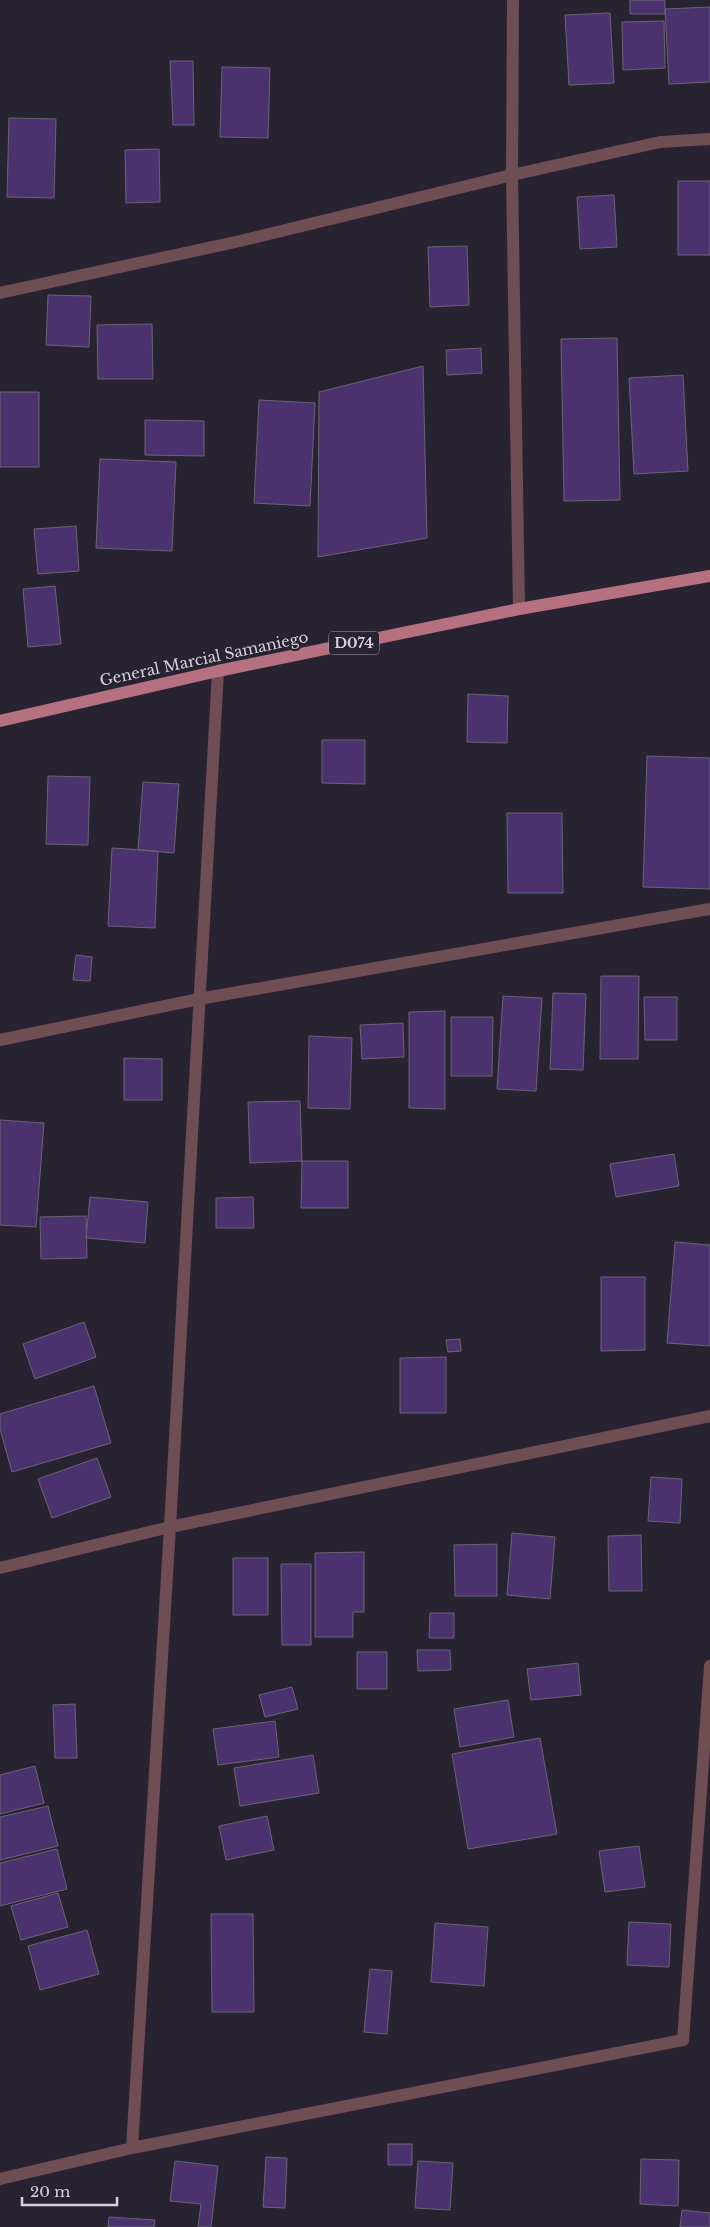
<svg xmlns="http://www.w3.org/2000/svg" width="710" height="2227" font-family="'Libre Baskerville',serif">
<rect width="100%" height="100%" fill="#282331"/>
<path fill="#4b326f" stroke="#696475" d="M 630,0 L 665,0 L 665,14 L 630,14 Z
M 710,7 L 710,82 L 669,84 L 665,9 Z
M 610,13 L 614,83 L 569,85 L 565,15 Z
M 664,21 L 665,68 L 623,70 L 622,22 Z
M 170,61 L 193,61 L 194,125 L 173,125 Z
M 222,67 L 270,68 L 268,138 L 220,137 Z
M 9,118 L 56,119 L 54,198 L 7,197 Z
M 159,149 L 160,202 L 126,203 L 125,150 Z
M 678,181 L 710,181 L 710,255 L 678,255 Z
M 614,195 L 617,247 L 580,249 L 577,197 Z
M 467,246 L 469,305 L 430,307 L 428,247 Z
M 48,295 L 91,296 L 89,347 L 46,345 Z
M 152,324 L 153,379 L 98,379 L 97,325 Z
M 617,338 L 620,500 L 564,501 L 561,339 Z
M 481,348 L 482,373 L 447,375 L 446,350 Z
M 423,366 L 427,538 L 318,557 L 319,392 Z
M 683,375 L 688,471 L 634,474 L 629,378 Z
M 0,392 L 39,392 L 39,467 L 0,467 Z
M 259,400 L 315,403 L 310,506 L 254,503 Z
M 145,420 L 204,421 L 204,456 L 145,455 Z
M 100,459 L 176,462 L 172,551 L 96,548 Z
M 76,526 L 79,571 L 38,574 L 34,529 Z
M 55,586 L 61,644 L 28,647 L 23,589 Z
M 468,694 L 508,696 L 507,743 L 467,742 Z
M 322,740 L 365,740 L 365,784 L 322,783 Z
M 647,756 L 710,758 L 710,889 L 643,887 Z
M 48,776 L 90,777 L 88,845 L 46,844 Z
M 143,782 L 179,784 L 174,853 L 138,850 Z
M 507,813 L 562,813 L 563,893 L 508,893 Z
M 112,848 L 158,851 L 155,928 L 108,926 Z
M 76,955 L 92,957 L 90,981 L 73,980 Z
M 601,976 L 639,976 L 638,1059 L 600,1059 Z
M 553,993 L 586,994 L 583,1070 L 550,1069 Z
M 503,996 L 542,998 L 536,1091 L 497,1089 Z
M 644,997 L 677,997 L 677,1040 L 645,1040 Z
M 445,1011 L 445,1109 L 409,1108 L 409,1012 Z
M 451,1017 L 493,1017 L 492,1076 L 451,1076 Z
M 403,1023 L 404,1057 L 362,1059 L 360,1025 Z
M 309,1036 L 352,1038 L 350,1109 L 308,1108 Z
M 124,1058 L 162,1059 L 162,1100 L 124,1100 Z
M 300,1101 L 302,1161 L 250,1163 L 248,1102 Z
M 0,1120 L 44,1123 L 36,1227 L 0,1225 Z
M 674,1154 L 679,1186 L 616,1197 L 610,1164 Z
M 302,1161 L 348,1161 L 348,1208 L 301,1208 Z
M 90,1197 L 148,1202 L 145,1243 L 86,1238 Z
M 253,1197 L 254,1228 L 216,1228 L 216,1198 Z
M 86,1216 L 87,1258 L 41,1259 L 40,1217 Z
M 675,1242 L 710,1245 L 710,1346 L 667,1343 Z
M 601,1277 L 645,1277 L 645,1350 L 601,1351 Z
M 84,1322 L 96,1357 L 35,1379 L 23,1344 Z
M 460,1339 L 461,1351 L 448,1352 L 446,1340 Z
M 446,1357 L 446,1413 L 400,1413 L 400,1358 Z
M 94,1386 L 111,1443 L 12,1472 L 0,1429 L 0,1414 Z
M 97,1458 L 111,1497 L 52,1518 L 38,1479 Z
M 651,1477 L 682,1479 L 680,1523 L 648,1521 Z
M 512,1533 L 555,1537 L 550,1599 L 507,1595 Z
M 641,1535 L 642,1591 L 609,1591 L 608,1536 Z
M 497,1544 L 497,1596 L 455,1596 L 454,1545 Z
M 364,1552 L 364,1612 L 353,1612 L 353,1637 L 315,1637 L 315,1553 Z
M 233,1558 L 268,1558 L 268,1615 L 233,1615 Z
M 281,1564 L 311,1564 L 311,1645 L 282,1645 Z
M 430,1613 L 454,1613 L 454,1638 L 429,1638 Z
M 417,1650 L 450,1650 L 451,1670 L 418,1671 Z
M 357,1652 L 387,1652 L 387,1689 L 357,1689 Z
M 578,1663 L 581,1695 L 531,1700 L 527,1669 Z
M 292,1687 L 298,1709 L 265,1717 L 259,1695 Z
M 508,1700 L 514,1737 L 460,1747 L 454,1709 Z
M 75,1704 L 77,1758 L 55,1758 L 53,1705 Z
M 275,1721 L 279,1757 L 218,1765 L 213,1729 Z
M 540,1738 L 557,1834 L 468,1849 L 452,1754 Z
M 313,1755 L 319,1793 L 240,1806 L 234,1768 Z
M 35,1766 L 44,1803 L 0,1814 L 0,1775 Z
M 48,1806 L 58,1846 L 0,1860 L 0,1817 Z
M 267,1816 L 274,1850 L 226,1860 L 219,1826 Z
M 639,1846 L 645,1887 L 605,1892 L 599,1851 Z
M 57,1849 L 67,1889 L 0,1906 L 0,1863 Z
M 58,1893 L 68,1927 L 21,1940 L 11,1906 Z
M 211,1914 L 253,1914 L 254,2012 L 212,2012 Z
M 629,1922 L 671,1924 L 669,1967 L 627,1965 Z
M 435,1923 L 488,1927 L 484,1986 L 431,1982 Z
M 87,1930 L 99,1974 L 40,1990 L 28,1946 Z
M 370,1969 L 392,1971 L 387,2034 L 364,2032 Z
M 388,2144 L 412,2144 L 412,2165 L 388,2165 Z
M 266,2157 L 287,2158 L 285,2208 L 263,2207 Z
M 641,2159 L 679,2160 L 678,2206 L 640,2204 Z
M 175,2161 L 218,2166 L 211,2227 L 198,2227 L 201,2204 L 170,2201 Z
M 418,2161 L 453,2163 L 450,2210 L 415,2208 Z
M 682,2210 L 710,2213 L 710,2227 L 680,2227 Z
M 109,2217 L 155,2220 L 154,2227 L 108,2227 Z"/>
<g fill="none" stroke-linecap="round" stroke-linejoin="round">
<path stroke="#6e4d53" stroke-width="12" d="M 513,0 L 512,175 L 519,609
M 0,293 L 240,241 L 512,175 L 660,142 L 710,139
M 0,1040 L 199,999 L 710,909
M 0,1568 L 170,1527 L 710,1416
M 132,2148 L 170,1527 L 218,671
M 0,2179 L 132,2148 L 683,2040 L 710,1666"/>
<path stroke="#b5717f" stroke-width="12" d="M 0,721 L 218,671 L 519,609 L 710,576"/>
</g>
<g text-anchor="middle" stroke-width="4.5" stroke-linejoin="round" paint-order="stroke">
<rect fill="#282331" stroke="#a19ea8" stroke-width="1" x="329" y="631.5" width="50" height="23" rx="4"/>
<g font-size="14" font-weight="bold" fill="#d5d2db">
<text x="354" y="648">D074</text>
</g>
<g font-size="15" fill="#d5d2db" stroke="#282331">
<text transform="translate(204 659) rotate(-12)" y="5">General Marcial Samaniego</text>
</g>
</g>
<path d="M22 2197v8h95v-8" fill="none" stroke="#d5d2db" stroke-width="2.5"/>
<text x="30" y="2197" font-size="15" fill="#d5d2db" stroke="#282331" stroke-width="4" paint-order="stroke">20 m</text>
</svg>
